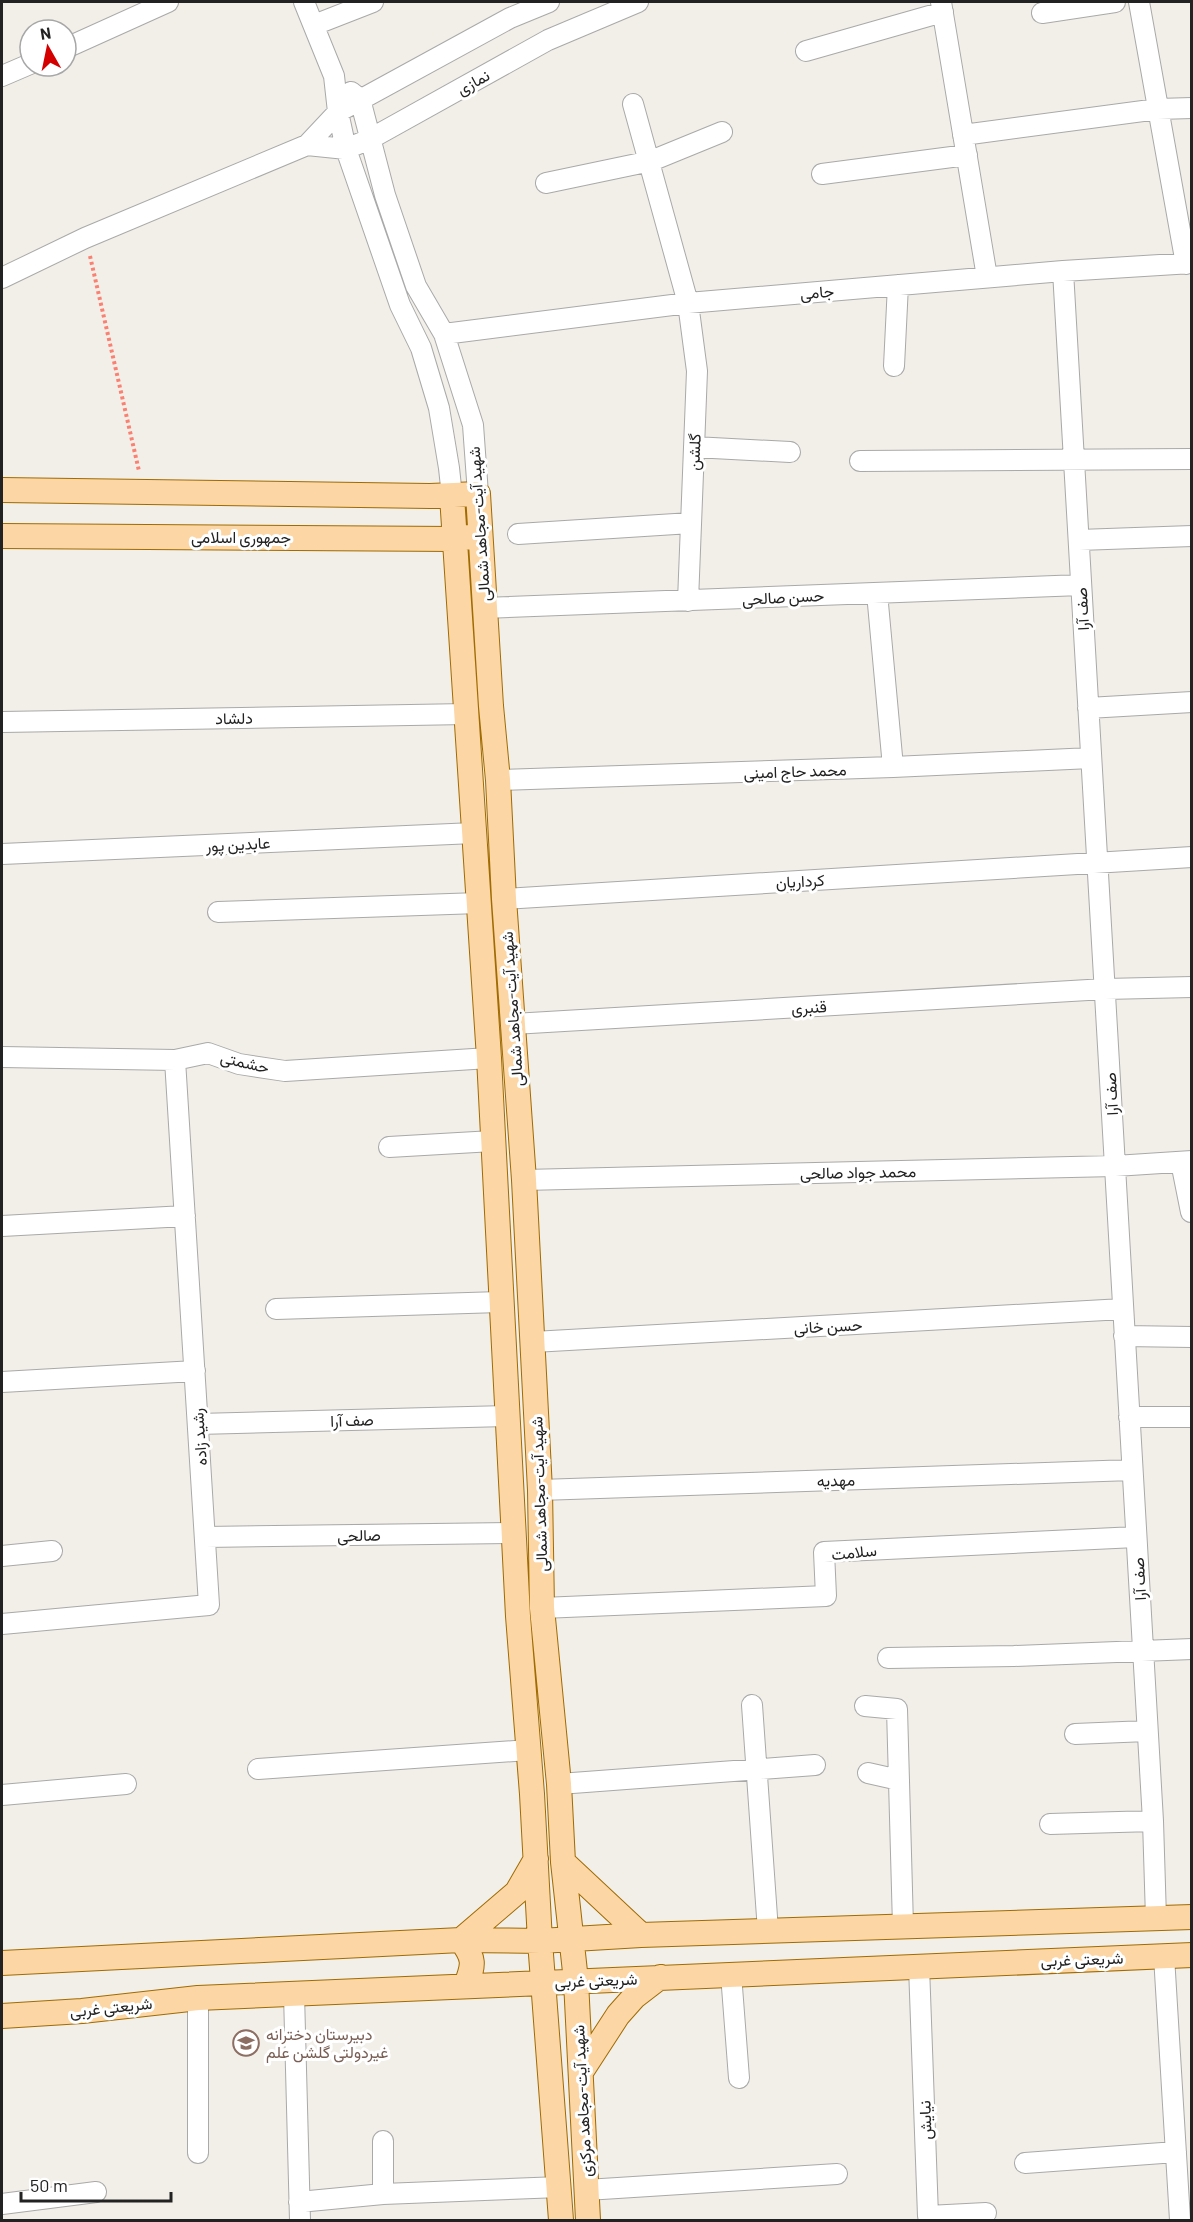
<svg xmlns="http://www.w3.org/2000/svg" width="1193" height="2222" font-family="Barlow,Vazirmatn,sans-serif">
<rect width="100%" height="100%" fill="#f2efe9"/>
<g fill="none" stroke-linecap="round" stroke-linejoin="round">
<g stroke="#a9a9a9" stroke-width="22">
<path id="minor" d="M 304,2 L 334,76 L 338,112 L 346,149 L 400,305 L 421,348 L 439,408 L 449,468 L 452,496
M 941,2 L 987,277
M 1139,2 L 1186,264
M 1042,13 L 1115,2
M 314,25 L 373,2
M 66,48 L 168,2
M 806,51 L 943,12
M 2,76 L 30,64
M 351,92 L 360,99 L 385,195 L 416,286 L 444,334 L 473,425 L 478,494
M 633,104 L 688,303 L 697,371 L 688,601
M 963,135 L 1158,109 L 1192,108
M 307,145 L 346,149 L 370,139 L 548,40 L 638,2
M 822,174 L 967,155
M 546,183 L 651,161 L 722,132
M 1063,271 L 1153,1821 L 1156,1918
M 2,278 L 85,238 L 307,145 L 338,112 L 510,18 L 549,2
M 444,334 L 688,303 L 1063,271 L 1192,263
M 894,366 L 898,285
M 694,447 L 790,452
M 860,461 L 1192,459
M 518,534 L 691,523
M 1079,540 L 1192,536
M 877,593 L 893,767
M 484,608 L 1081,585
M 1088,708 L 1192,702
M 2,722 L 467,714
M 498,780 L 893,767 L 1091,758
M 2,854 L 474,833
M 504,899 L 1192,857
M 218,912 L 479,903
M 513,1024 L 1105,989 L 1192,987
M 2,1057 L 175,1060 L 208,1053 L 239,1064 L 285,1071 L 489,1058
M 389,1147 L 493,1141
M 1181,1162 L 1191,1212
M 524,1180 L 1115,1166 L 1192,1161
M 2,1226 L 185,1216
M 276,1309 L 500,1302
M 1124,1336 L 1192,1337
M 533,1342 L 1123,1309
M 2,1382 L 195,1371
M 1129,1417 L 1192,1417
M 198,1424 L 507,1416
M 540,1490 L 1132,1470
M 205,1537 L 513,1533
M 2,1556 L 52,1551
M 542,1608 L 826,1596 L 824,1552 L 1136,1537
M 2,1624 L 209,1605 L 175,1060
M 888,1658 L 1014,1656 L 1192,1649
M 752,1705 L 768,1931
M 865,1706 L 897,1709 L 903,1926
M 1075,1734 L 1147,1731
M 258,1769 L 529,1750
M 868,1773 L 899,1780
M 559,1784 L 815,1765
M 2,1795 L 126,1784
M 1050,1824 L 1153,1821
M 1164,1956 L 1180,2220
M 919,1966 L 928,2216 L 986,2213
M 731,1974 L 739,2078
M 294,1994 L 300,2220
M 198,2153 L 198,1998
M 1025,2163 L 1176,2152
M 586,2190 L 837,2174
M 383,2194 L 383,2141
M 299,2202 L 383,2194 L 560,2187
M 2,2204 L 96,2192"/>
</g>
<g stroke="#a06b00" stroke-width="26">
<path id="major" d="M 2,490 L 430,496 L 478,494 L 491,706 L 498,780 L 504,899 L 524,1180 L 540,1490 L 542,1608 L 559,1784 L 563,1862 L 576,1981 L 588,2220
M 452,496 L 489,1058 L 518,1616 L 532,1794 L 540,1941 L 561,2220
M 2,536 L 455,539 L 470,537
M 563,1862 L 641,1935
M 2,1963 L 461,1940 L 540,1941 L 641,1935 L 1192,1917
M 466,1985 C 474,1964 475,1959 461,1940 L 517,1892 L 536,1859
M 2,2016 L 82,2011 L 198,1998 L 1192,1955
M 581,2072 L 618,2015 L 634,1997 L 660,1977"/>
</g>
<path stroke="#fa8072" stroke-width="4" stroke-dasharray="3 3" stroke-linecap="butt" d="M 90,256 L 139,471"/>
<use href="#minor" stroke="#fff" stroke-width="20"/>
<use href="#major" stroke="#fcd6a4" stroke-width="24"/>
</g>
<defs>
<g id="school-ring" transform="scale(1.35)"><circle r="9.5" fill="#fff" stroke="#8d6e63" stroke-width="1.5"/><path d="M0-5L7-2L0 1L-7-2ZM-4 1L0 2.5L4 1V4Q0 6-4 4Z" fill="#8d6e63"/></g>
</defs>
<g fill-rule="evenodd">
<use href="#school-ring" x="246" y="2043"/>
</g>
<g text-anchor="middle" stroke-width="6" stroke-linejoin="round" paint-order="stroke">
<g font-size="16" fill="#222" stroke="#fff">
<text transform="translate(473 82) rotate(-29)" y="6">نمازی</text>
<text transform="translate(817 292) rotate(-5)" y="6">جامی</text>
<text transform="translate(694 452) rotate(-88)" y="6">گلشن</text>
<text transform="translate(479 524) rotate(-94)" y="6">شهید آیت-مجاهد شمالی</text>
<text x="241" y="543">جمهوری اسلامی</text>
<text transform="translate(783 597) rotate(-3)" y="6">حسن صالحی</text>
<text transform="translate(1082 609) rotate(-93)" y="6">صف آرا</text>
<text transform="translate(234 718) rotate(-1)" y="6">دلشاد</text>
<text transform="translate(795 771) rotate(-2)" y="6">محمد حاج امینی</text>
<text transform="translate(238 844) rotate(-3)" y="6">عابدین پور</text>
<text transform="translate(800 881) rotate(-3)" y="6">کرداریان</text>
<text transform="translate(809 1007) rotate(-3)" y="6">قنبری</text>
<text transform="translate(512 1009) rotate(-94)" y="6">شهید آیت-مجاهد شمالی</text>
<text transform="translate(245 1062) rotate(13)" y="6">حشمتی</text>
<text transform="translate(1111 1094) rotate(-93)" y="6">صف آرا</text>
<text transform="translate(858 1172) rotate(-1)" y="6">محمد جواد صالحی</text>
<text transform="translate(828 1326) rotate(-3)" y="6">حسن خانی</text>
<text transform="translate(352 1420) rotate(-2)" y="6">صف آرا</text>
<text transform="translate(199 1437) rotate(-94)" y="6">رشید زاده</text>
<text transform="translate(836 1480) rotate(-2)" y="6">مهدیه</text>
<text transform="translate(539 1494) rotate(-92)" y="6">شهید آیت-مجاهد شمالی</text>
<text transform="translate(359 1535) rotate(-1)" y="6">صالحی</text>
<text transform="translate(854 1552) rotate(-6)" y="6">سلامت</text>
<text transform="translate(1139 1579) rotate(-93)" y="6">صف آرا</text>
<text transform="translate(1082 1959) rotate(-2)" y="6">شریعتی غربی</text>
<text transform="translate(596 1980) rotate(-2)" y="6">شریعتی غربی</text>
<text transform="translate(111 2007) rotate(-6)" y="6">شریعتی غربی</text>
<text transform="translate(582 2101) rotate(-93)" y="6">شهید آیت-مجاهد مرکزی</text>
<text transform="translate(925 2120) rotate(-92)" y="6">نیایش</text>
</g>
<g font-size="16" fill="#785e54" stroke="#fff" text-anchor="start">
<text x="266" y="2040">دبیرستان دخترانه<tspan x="266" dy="18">غیردولتی گلشن علم</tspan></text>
</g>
</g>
<rect width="1193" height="2222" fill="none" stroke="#222222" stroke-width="6"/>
<g transform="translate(48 48) rotate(351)"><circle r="28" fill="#ffffff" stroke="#a7a7a7" stroke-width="1.5"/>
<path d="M0-4.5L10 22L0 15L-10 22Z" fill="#d40000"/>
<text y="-9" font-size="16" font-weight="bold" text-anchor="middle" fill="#222222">N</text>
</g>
<path d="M21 2192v9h150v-9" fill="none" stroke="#222222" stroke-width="3"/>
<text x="30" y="2192" font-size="18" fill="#222222" stroke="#ffffff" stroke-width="4.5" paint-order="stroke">50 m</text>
</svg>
